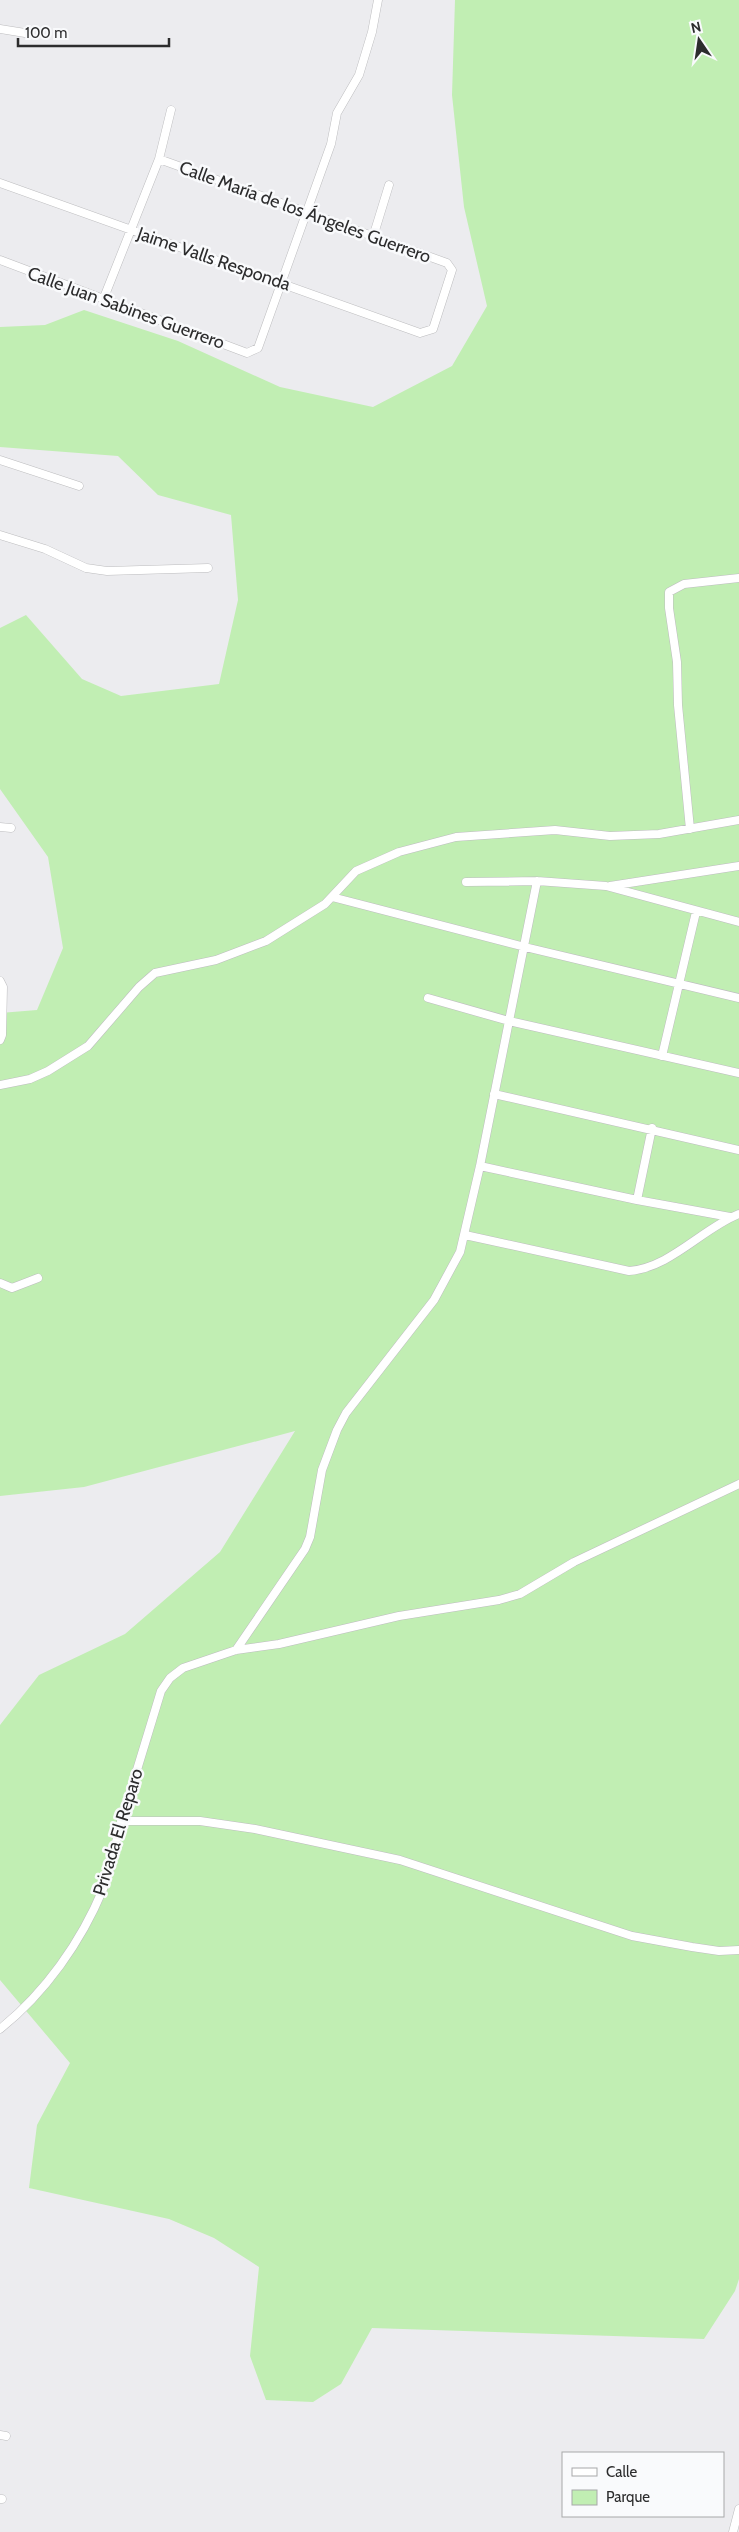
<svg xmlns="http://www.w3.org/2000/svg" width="739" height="2532" font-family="Cabin,sans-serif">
<rect width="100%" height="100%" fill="#ececef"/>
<path fill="#c1eeb3" d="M 455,0 L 739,0 L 739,2279 L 735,2291 L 704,2339 L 372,2328 L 341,2384 L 313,2402 L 266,2400 L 250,2356 L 259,2267 L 214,2238 L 169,2219 L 29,2188 L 37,2125 L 70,2063 L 0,1980 L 0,1725 L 39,1675 L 125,1634 L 220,1552 L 295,1431 L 84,1487 L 0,1496 L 0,1013 L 37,1010 L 63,948 L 48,857 L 0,789 L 0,628 L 26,615 L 82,679 L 121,696 L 219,684 L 238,600 L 231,515 L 158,495 L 118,456 L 0,447 L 0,327 L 45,325 L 84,310 L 178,341 L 280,387 L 373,407 L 452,366 L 487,306 L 464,207 L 452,95 Z"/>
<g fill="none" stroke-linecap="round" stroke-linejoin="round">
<g stroke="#bdbdbf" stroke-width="9">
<path id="minor" d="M 0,29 L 25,33
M 0,183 L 420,333 L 433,329 L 452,270 L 447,263 L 159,159
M 373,237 L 389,185
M 0,260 L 247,353 L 258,348 L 331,144 L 337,113 L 359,75 L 372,32 L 378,0
M 103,300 L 159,159 L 171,110
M 0,460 L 79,486
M 0,535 L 45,549 L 86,568 L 107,571 L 208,568
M 0,827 L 11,828
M 690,829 L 678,705 L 677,662 L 669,608 L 669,592 L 684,584 L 739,578
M 466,882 L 537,881 L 606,886 L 739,922
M 610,886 L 739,866
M 332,897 L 525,947 L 739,998
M 0,981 L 3,987 L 2,1035 L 0,1040
M 428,998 L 509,1021 L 739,1073
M 662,1056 L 696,912
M 0,1085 L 30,1079 L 48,1071 L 88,1046 L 139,987 L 155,973 L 216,960 L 266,941 L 325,904 L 356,871 L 399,852 L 456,837 L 555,830 L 610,836 L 659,834 L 739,820
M 494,1094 L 739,1150
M 480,1166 L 637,1200 L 730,1217
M 637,1200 L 652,1128
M 465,1235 L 629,1271 C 670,1268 703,1228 739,1214
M 0,1283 L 12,1288 L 38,1278
M 236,1650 L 305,1549 L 310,1537 L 322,1470 L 337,1430 L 346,1413 L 434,1300 L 460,1252 L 480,1166 L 537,881
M 121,1821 L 200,1821 L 255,1829 L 400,1860 L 632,1936 L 692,1947 L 719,1951 L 739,1950
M 0,2029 C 45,1993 81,1942 103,1889 C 112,1867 115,1842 122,1819 C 135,1776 148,1733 161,1691 L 170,1678 L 183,1668 L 236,1650 L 279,1644 L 399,1616 L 499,1600 L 520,1594 L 574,1562 L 739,1484
M 0,2435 L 6,2436
M 0,2499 L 2,2499
M 733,2532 L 739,2509"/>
</g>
<use href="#minor" stroke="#fff" stroke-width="8"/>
</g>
<g text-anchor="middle" stroke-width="5" stroke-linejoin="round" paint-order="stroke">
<g font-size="18" fill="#2c2c2d" stroke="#f9fafc">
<text transform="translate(305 212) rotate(20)" y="6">Calle María de los Ángeles Guerrero</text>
<text transform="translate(214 259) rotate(19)" y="6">Jaime Valls Responda</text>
<text transform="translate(126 308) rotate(20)" y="6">Calle Juan Sabines Guerrero</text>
<text transform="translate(118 1832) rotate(-73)" y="6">Privada El Reparo</text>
</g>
</g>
<rect x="562" y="2452" width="162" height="65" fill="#f9fafc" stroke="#a7a8a9"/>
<rect x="572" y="2468" width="25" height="8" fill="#ffffff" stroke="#a7a8a9"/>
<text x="606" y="2477" font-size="15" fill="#2c2c2d">Calle</text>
<rect x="572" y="2490" width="25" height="15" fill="#c1eeb3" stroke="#a7a8a9"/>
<text x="606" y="2502" font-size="15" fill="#2c2c2d">Parque</text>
<g transform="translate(699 40) rotate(347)" stroke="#f9fafc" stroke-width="4" paint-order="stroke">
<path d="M0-4L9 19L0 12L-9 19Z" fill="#2c2c2d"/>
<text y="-8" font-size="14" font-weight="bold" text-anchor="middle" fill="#2c2c2d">N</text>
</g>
<path d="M18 38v8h151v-8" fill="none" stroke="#2c2c2d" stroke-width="2.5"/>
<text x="25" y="38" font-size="15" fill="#2c2c2d" stroke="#f9fafc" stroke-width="4" paint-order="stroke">100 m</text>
</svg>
